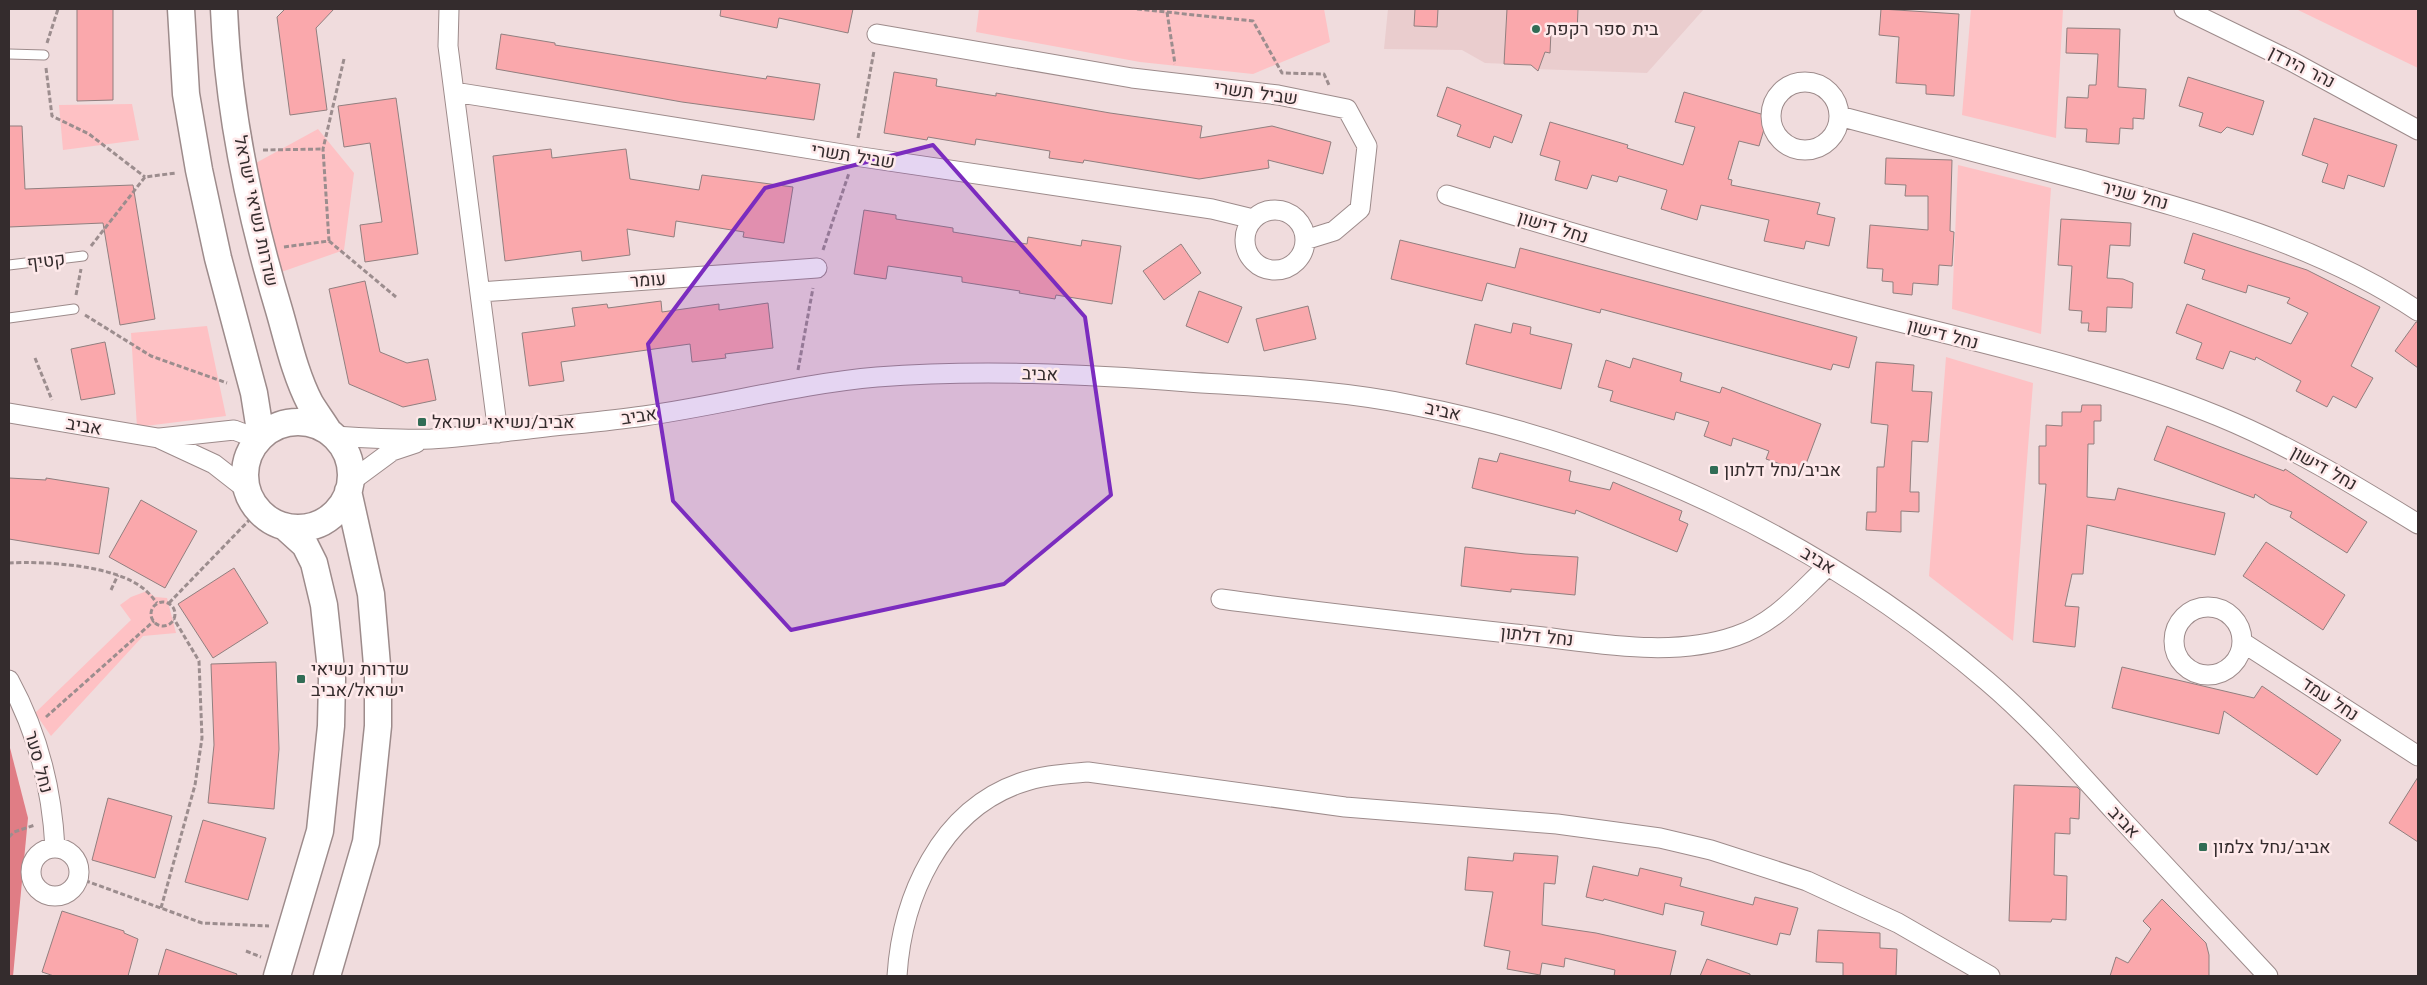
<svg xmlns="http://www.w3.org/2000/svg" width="2427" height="985" font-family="'Work Sans',Heebo,sans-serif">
<rect width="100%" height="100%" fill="#f0dcdd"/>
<path fill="#eacdce" d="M 1388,9 L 1704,9 L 1647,73 L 1535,69 L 1531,65 L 1485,63 L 1462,50 L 1384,49 Z"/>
<path fill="#fec1c4" d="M 979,9 L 1324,9 L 1330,42 L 1253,74 L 1140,62 L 976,32 Z
M 1971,9 L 2063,9 L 2056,138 L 1962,115 Z
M 2296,9 L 2418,9 L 2418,68 Z
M 132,104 L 139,140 L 63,150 L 59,105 Z
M 318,129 L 354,173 L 344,250 L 270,276 L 252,165 Z
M 1958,165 L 2051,188 L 2041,334 L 1952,309 Z
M 207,326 L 226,416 L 137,427 L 131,333 Z
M 1946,357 L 2033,383 L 2013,641 L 1929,576 Z
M 147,591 L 155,597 L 167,598 L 176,633 L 143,636 L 51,736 L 35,713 L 131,620 L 120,605 L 131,597 Z"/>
<path fill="#e07d85" d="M 9,744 L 28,818 L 13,976 L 9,976 Z"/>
<path fill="#faa8ac" stroke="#917f7f" d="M 77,9 L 113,9 L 113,100 L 77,101 Z
M 285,9 L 334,9 L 316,28 L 327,110 L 290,115 L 277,17 Z
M 721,9 L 853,9 L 848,33 L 779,18 L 777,28 L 720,16 Z
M 1415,9 L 1438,9 L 1437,27 L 1414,26 Z
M 1507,9 L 1578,9 L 1577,32 L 1551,31 L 1550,53 L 1545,52 L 1538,71 L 1531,65 L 1504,64 Z
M 1881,9 L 1959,14 L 1954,96 L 1926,94 L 1926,85 L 1896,83 L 1899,37 L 1879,35 Z
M 2067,28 L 2120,29 L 2118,87 L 2146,89 L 2144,119 L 2133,118 L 2133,129 L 2120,128 L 2119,144 L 2086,142 L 2087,129 L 2065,128 L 2067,97 L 2088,98 L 2089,85 L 2096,85 L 2098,54 L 2066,53 Z
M 501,34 L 555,43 L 555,45 L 709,70 L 766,79 L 767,76 L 820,84 L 814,120 L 682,102 L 496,69 Z
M 894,72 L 937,79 L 936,86 L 996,96 L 996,93 L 1110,113 L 1202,126 L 1200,138 L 1272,126 L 1331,142 L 1323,174 L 1268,160 L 1269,168 L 1199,179 L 1084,160 L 1083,163 L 1049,158 L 1050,151 L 976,139 L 975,145 L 928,137 L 927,140 L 884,133 Z
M 2188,77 L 2264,101 L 2253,135 L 2227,127 L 2221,133 L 2199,126 L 2203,113 L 2179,106 Z
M 1447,87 L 1522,115 L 1512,143 L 1494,136 L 1490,148 L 1457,136 L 1461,125 L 1437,116 Z
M 1684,92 L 1768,116 L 1759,146 L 1739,141 L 1728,179 L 1732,180 L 1731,185 L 1820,203 L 1817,214 L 1835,218 L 1829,246 L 1806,241 L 1804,249 L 1764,241 L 1769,220 L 1701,205 L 1697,220 L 1661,209 L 1667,190 L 1619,176 L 1617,182 L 1592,175 L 1587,189 L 1555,180 L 1560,161 L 1540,155 L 1550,122 L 1628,145 L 1627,148 L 1683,165 L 1695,127 L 1675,122 Z
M 396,98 L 418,254 L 365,262 L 360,225 L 382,222 L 370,143 L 344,147 L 338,106 Z
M 2314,118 L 2397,145 L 2384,187 L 2348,175 L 2344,189 L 2322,182 L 2328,164 L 2302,155 Z
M 9,126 L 22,126 L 25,189 L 133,185 L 155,319 L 120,325 L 103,223 L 9,227 Z
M 551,149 L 552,158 L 626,149 L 630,179 L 699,190 L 702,175 L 793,187 L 784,243 L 743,237 L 744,232 L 676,221 L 674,237 L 627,229 L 630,255 L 582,261 L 581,251 L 505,261 L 493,156 Z
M 1886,158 L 1952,160 L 1950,231 L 1954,232 L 1952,266 L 1939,265 L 1938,285 L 1913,283 L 1912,295 L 1893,293 L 1893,282 L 1882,281 L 1883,269 L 1867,268 L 1870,225 L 1928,230 L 1928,196 L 1905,196 L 1906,185 L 1885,184 Z
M 864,210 L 896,215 L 896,219 L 953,228 L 953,232 L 1027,244 L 1028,237 L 1081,246 L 1082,240 L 1121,246 L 1112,304 L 1056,295 L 1055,299 L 1019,293 L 1020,291 L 962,282 L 962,277 L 888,266 L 886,279 L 854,274 Z
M 2061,219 L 2131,223 L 2130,246 L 2110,245 L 2107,278 L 2123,279 L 2133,283 L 2132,308 L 2107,307 L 2106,332 L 2088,331 L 2089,323 L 2081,323 L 2082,311 L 2069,310 L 2072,266 L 2058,265 Z
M 2193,233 L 2307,270 L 2380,307 L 2351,366 L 2373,378 L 2356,408 L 2333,396 L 2327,407 L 2296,391 L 2301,381 L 2256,357 L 2255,360 L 2230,351 L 2223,369 L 2196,359 L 2202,343 L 2176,333 L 2187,304 L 2291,344 L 2308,313 L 2287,303 L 2290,298 L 2248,285 L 2246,293 L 2202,279 L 2205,270 L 2184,263 Z
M 1400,240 L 1515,268 L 1520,248 L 1857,337 L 1849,368 L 1833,364 L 1831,370 L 1601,309 L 1600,313 L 1487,283 L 1482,301 L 1391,279 Z
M 1181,244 L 1201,273 L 1164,300 L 1143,271 Z
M 365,281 L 380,352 L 407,363 L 428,359 L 436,400 L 403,407 L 349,384 L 329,289 Z
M 1199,291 L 1242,307 L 1228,343 L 1186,326 Z
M 661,301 L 662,312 L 719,304 L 719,310 L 768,303 L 773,348 L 725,354 L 726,358 L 692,362 L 690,344 L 561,362 L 564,381 L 529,386 L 522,333 L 575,326 L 572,308 L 607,304 L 608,308 Z
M 1308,306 L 1316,339 L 1264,351 L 1256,319 Z
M 2416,322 L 2418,322 L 2418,368 L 2395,351 Z
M 1513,323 L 1531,327 L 1530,334 L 1572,344 L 1561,389 L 1466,364 L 1475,324 L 1511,333 Z
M 105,342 L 115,394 L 81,400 L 71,349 Z
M 1633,358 L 1682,373 L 1680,381 L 1720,393 L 1722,387 L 1821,424 L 1803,472 L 1766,459 L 1769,451 L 1733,438 L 1731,446 L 1704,436 L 1709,422 L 1676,412 L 1674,420 L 1610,401 L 1613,391 L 1598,387 L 1606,360 L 1630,368 Z
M 1876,362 L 1914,365 L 1912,391 L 1932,392 L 1928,442 L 1912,441 L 1910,492 L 1919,492 L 1919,512 L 1901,511 L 1901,532 L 1866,530 L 1867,512 L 1876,512 L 1877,467 L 1884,467 L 1888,425 L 1871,423 Z
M 2082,405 L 2101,405 L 2101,421 L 2094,421 L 2094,444 L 2088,444 L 2087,497 L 2115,500 L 2118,488 L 2225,513 L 2215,555 L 2087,525 L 2083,574 L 2072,574 L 2065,606 L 2079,607 L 2075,647 L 2033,642 L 2046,484 L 2039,484 L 2039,446 L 2046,446 L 2046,425 L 2062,426 L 2062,412 L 2081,412 Z
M 2167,426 L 2284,471 L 2285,469 L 2367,522 L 2347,553 L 2290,517 L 2292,512 L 2270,504 L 2255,494 L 2254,498 L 2154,460 Z
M 1500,453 L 1571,471 L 1569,481 L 1610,490 L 1613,482 L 1682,511 L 1679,520 L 1688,524 L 1677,552 L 1576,510 L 1575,514 L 1472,488 L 1479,458 L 1497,462 Z
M 9,478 L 46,480 L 46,478 L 109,488 L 99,554 L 9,539 Z
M 141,500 L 197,531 L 165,588 L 109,557 Z
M 2266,542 L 2345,595 L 2323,630 L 2243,576 Z
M 1465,547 L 1525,554 L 1578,557 L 1575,595 L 1511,589 L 1511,592 L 1461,586 Z
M 234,568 L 268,623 L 213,658 L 178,604 Z
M 276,662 L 279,749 L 274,809 L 208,803 L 214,745 L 211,664 Z
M 2122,667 L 2254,698 L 2262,686 L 2341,740 L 2317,775 L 2224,711 L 2219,734 L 2112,708 Z
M 2418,777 L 2418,842 L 2389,823 Z
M 2014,785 L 2077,787 L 2080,790 L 2079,819 L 2070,818 L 2070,834 L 2055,833 L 2054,875 L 2067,876 L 2066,920 L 2052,919 L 2051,922 L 2009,921 Z
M 108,798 L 172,816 L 155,878 L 92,860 Z
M 203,820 L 266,838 L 248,900 L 185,882 Z
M 1514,853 L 1558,856 L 1555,884 L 1544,883 L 1542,925 L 1596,933 L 1676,951 L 1670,976 L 1614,976 L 1615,970 L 1565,958 L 1564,967 L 1542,963 L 1540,975 L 1507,969 L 1510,951 L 1484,946 L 1493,892 L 1465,890 L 1468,857 L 1513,861 Z
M 1593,866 L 1638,876 L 1640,868 L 1682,878 L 1680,886 L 1753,905 L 1755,897 L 1798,908 L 1790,935 L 1780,933 L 1777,945 L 1701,925 L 1704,912 L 1665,903 L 1663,915 L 1604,899 L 1603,901 L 1586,897 Z
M 2162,899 L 2206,943 L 2209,955 L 2209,976 L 2110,976 L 2116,957 L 2128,963 L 2151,929 L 2143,921 Z
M 62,911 L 124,931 L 124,933 L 138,939 L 128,976 L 54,976 L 42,972 Z
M 1818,930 L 1880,933 L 1880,948 L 1897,949 L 1896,976 L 1843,976 L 1843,963 L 1816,962 Z
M 166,949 L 237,974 L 236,976 L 158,976 Z
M 1707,959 L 1750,974 L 1750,976 L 1700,976 Z"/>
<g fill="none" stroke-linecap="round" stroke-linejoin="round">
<g stroke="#9d8b8b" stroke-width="11">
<path id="lane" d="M 9,54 L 44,55
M 9,265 L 83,256
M 9,318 L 74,309"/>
</g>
<g stroke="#9d8b8b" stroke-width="21">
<path id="street" d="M 449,9 L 448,46 L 498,433
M 2184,9 L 2291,61 L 2418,130
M 877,34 L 1132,78 L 1278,95 L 1347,109 L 1367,146 L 1360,209 L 1334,231 L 1305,240
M1771 116a34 34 0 1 1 68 0a34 34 0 1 1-68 0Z
M 454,92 L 855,156 L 1212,209 L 1253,219
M 1839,116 C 1918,137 1997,158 2077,179 C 2194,211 2316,243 2418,311
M 1447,195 C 1574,234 1702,271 1830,304 C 1960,339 2094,365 2218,416 C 2289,445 2353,484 2418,524
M1245 240a30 30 0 1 1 60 0a30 30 0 1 1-60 0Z
M 480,292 L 817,268
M 9,413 L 158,438 L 214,464 L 246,489
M 334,436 C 366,438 399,440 431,439 C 466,437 502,432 537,428 C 573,424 609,421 644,416 C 722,405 798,384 877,377 C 980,369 1085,374 1188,382 C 1263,387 1339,390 1412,405 C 1623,446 1823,541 1987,681 C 2033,720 2073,766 2114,811 C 2165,866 2216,921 2268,976
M 160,438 L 234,430 L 258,439
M 350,482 L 392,451 L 416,443
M 1221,599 C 1322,613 1424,624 1525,635 C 1593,642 1670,659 1736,636 C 1775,623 1799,593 1828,566
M2174 641a34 34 0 1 1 68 0a34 34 0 1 1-68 0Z
M 2242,642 L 2418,756
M 9,680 C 38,733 52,789 55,848
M31 872a24 24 0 1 1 48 0a24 24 0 1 1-48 0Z
M 897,976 C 902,897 940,811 1020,783 C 1042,775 1065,774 1088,772 L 1345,807 L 1557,824 L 1660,838 L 1711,850 L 1807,881 L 1898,923 L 1990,976"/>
</g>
<g stroke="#9d8b8b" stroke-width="29">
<path id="secondary" d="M 181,9 L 186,94 L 199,170 L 218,258 L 254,393 L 261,437
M 224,9 C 228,109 250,214 279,310 C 288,341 295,374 310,403 C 316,413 323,422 329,432
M245 475a53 53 0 1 1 106 0a53 53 0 1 1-106 0Z
M 277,976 L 320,831 L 331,726 L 332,679 L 324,605 L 314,563 L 305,545 L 284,526
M 327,976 L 366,842 L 378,726 L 378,677 L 371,594 L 348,491"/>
</g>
<path stroke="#9c8d8e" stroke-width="3" stroke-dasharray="5 2.5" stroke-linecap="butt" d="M 1137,9 L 1253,21 L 1282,73 L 1324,74 L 1329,85
M 1167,12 L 1175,64
M 47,43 L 58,9
M 46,68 L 52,116 L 89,134 L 145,177
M 858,138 L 874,51
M 263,150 L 323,149
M 329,241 L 396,297
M 91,246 L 145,177 L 176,173
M 284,247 L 329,241 L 323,149 L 344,59
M 823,250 L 849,173
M 76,295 L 81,269
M 85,315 L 151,356 L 227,383
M 35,358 L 52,400
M 798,370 L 813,288
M 9,563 C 45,561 115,565 144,589 C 149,593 153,598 157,603
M 111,590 L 118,575
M151 614a12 12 0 1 1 24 0a12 12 0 1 1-24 0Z
M 169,603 L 258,511
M 46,717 L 154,621
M 9,837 L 14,832 L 35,825
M 78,878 L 202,923 L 269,926
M 161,908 L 195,785 L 202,738 L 199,661 L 174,619
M 246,951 L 261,957"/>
<use href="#lane" stroke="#fff" stroke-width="9"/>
<use href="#street" stroke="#fff" stroke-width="19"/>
<use href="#secondary" stroke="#fff" stroke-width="26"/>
</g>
<path fill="#7b2cbf" fill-opacity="0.2" stroke="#7b2cbf" stroke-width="4" stroke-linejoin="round" d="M 933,145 L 1085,317 L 1111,495 L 1004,584 L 791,630 L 673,501 L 648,344 L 765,188 Z"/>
<g fill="#316c55" stroke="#fee9ea" stroke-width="2">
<circle cx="1536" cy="29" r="5"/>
<rect x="417" y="417" width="10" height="10" rx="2.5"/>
<rect x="1709" y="465" width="10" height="10" rx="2.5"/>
<rect x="296" y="674" width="10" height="10" rx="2.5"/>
<rect x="2198" y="842" width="10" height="10" rx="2.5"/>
</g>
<g text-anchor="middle" stroke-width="5" stroke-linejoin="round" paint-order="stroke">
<g font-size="18" fill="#342c2d" stroke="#fee9ea" text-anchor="start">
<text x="1546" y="35">בית ספר רקפת</text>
<text x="432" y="428">אביב/נשיאי ישראל</text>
<text x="1724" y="476">אביב/נחל דלתון</text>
<text x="311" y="675">שדרות נשיאי<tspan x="311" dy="21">ישראל/אביב</tspan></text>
<text x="2213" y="853">אביב/נחל צלמון</text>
</g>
<g font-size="18" fill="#342c2d" stroke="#fee9ea">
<text transform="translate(2302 67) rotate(27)" y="6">נהר הירדן</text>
<text transform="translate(1256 93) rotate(8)" y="6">שביל תשרי</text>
<text transform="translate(853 156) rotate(9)" y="6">שביל תשרי</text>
<text transform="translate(2135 195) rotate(15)" y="6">נחל שניר</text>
<text transform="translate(256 211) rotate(78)" y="6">שדרות נשיאי ישראל</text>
<text transform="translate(1553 227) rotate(17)" y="6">נחל דישון</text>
<text transform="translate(46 261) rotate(-7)" y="6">קטיף</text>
<text transform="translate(648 280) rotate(-4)" y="6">עומר</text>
<text transform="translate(1943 334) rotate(15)" y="6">נחל דישון</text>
<text transform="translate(1040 374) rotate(2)" y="6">אביב</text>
<text transform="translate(1443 411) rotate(12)" y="6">אביב</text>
<text transform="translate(639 416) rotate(-8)" y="6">אביב</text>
<text transform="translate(84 426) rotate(10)" y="6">אביב</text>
<text transform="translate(2324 468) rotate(29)" y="6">נחל דישון</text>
<text transform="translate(1818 560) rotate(31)" y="6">אביב</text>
<text transform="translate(1537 636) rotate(6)" y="6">נחל דלתון</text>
<text transform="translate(2330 699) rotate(33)" y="6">נחל עמד</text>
<text transform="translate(39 762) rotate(75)" y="6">נחל סער</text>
<text transform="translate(2124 822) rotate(47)" y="6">אביב</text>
</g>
</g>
<rect width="2427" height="985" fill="none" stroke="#342c2d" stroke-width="20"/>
</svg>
